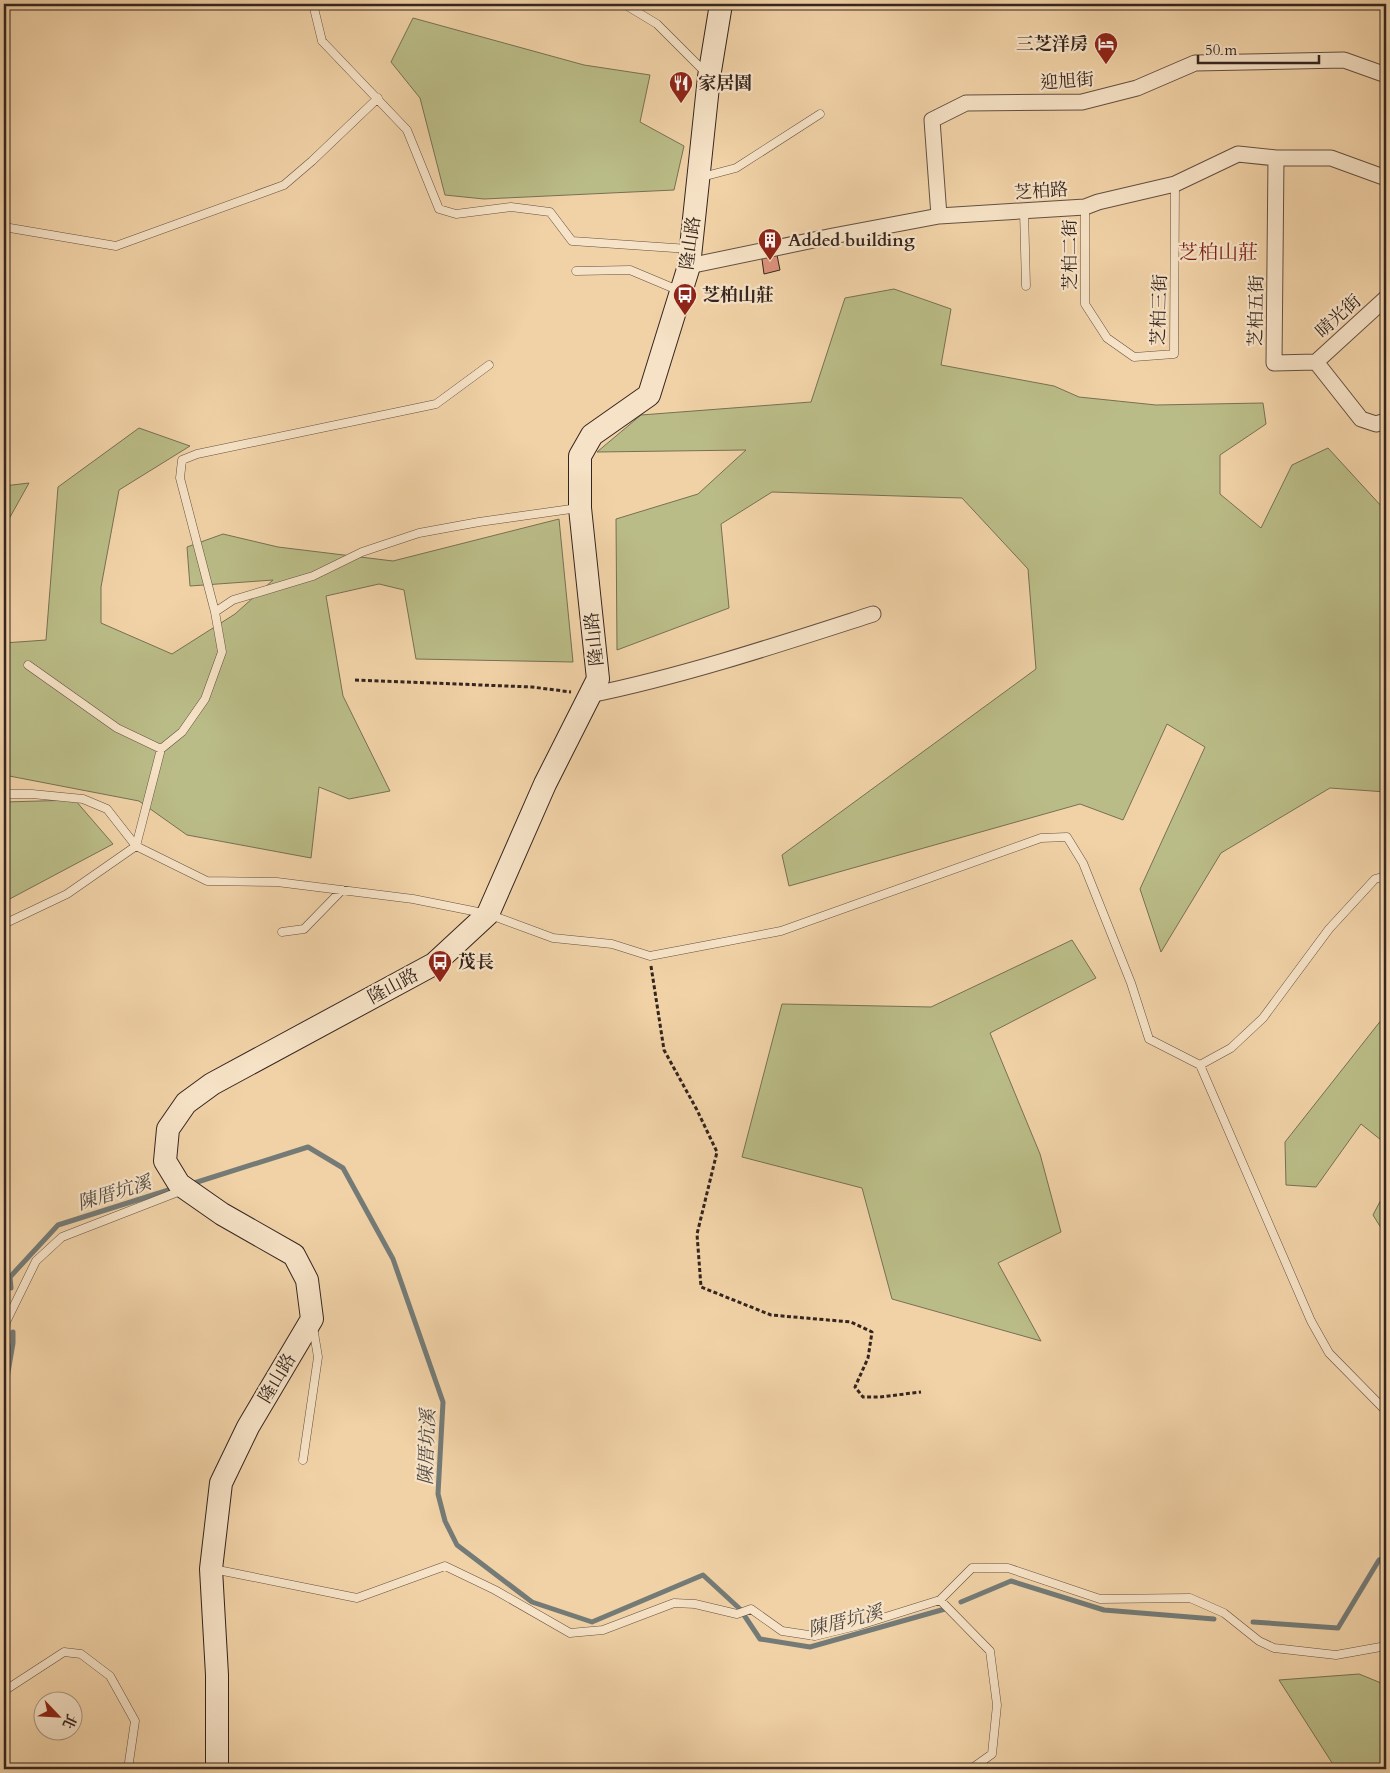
<svg xmlns="http://www.w3.org/2000/svg" width="1390" height="1773" font-family="Cardo,'Noto Serif TC',serif">
<rect width="100%" height="100%" fill="#f1d2a7"/>
<filter id="stains"><feTurbulence type="fractalNoise" baseFrequency=".004" numOctaves="4"/><feColorMatrix values="0 0 0 0 .2 0 0 0 0 .09 0 0 0 0 .02 0 0 0 .5 -.17"/></filter>
<radialGradient id="worn" r=".72"><stop offset=".6" stop-color="#630" stop-opacity="0"/><stop offset="1" stop-color="#630" stop-opacity=".3"/></radialGradient>
<path fill="#babc87" stroke="#787053" d="M 413,18 L 584,65 L 650,75 L 640,122 L 684,146 L 674,190 L 484,199 L 445,195 L 420,98 L 391,62 Z
M 894,289 L 951,309 L 941,365 L 1054,386 L 1079,397 L 1156,405 L 1263,403 L 1266,424 L 1220,455 L 1220,494 L 1261,528 L 1292,465 L 1328,448 L 1383,508 L 1386,505 L 1386,792 L 1330,788 L 1221,853 L 1161,952 L 1140,889 L 1205,747 L 1167,724 L 1123,820 L 1080,804 L 789,886 L 782,855 L 1036,669 L 1028,569 L 962,498 L 772,492 L 721,524 L 729,608 L 617,650 L 616,519 L 698,494 L 746,450 L 597,452 L 641,415 L 811,402 L 845,298 Z
M 139,428 L 190,446 L 119,490 L 101,587 L 101,623 L 172,654 L 235,614 L 273,580 L 190,586 L 187,547 L 223,534 L 278,547 L 393,561 L 559,519 L 573,662 L 416,659 L 404,590 L 379,584 L 326,596 L 343,696 L 390,791 L 349,799 L 319,787 L 311,858 L 187,835 L 139,801 L 4,775 L 4,643 L 46,640 L 58,487 Z
M 29,483 L 4,528 L 4,486 Z
M 75,800 L 113,844 L 4,902 L 4,802 Z
M 1072,940 L 1096,978 L 990,1033 L 1040,1154 L 1061,1232 L 998,1263 L 1041,1341 L 892,1299 L 862,1188 L 742,1157 L 782,1004 L 931,1007 Z
M 1386,1014 L 1386,1144 L 1361,1124 L 1316,1187 L 1286,1185 L 1285,1142 Z
M 1386,1190 L 1386,1236 L 1373,1215 Z
M 1359,1674 L 1386,1685 L 1386,1769 L 1336,1769 L 1279,1680 Z"/>
<g fill="none" stroke-linecap="round" stroke-linejoin="round">
<path stroke="#747b77" stroke-width="5" d="M 191,1184 L 308,1147 L 343,1168 L 393,1259 L 443,1402 L 438,1494 L 445,1521 L 457,1545 L 532,1602 L 592,1622 L 703,1575 L 740,1609 L 760,1639 L 810,1647 L 945,1609
M 11,1288 L 10,1277 L 58,1225 L 175,1188
M 4,1396 L 13,1343 L 13,1332
M 961,1602 L 1011,1581 L 1104,1610 L 1214,1619
M 1253,1622 L 1338,1628 L 1379,1560 L 1386,1558"/>
</g>
<path fill="#dd927c" stroke="#35251f" d="M 776,250 L 780,270 L 764,274 L 761,252 Z"/>
<g fill="none" stroke-linecap="round" stroke-linejoin="round">
<g stroke="#645041" stroke-width="9">
<path id="lane" d="M 313,4 L 322,41 L 407,130 L 439,209 L 456,214 L 511,207 L 550,212 L 572,241 L 689,249
M 624,4 L 657,24 L 706,73
M 314,5 L 351,4
M 702,177 L 736,168 L 820,114
M 1085,207 L 1085,304 L 1107,338 L 1134,357 L 1174,354 L 1175,184
M 1024,211 L 1026,286
M 4,227 L 116,246 L 284,185 L 312,161 L 378,98
M 576,271 L 630,270 L 680,291
M 215,612 L 180,478 L 182,460 L 197,454 L 436,404 L 489,365
M 28,665 L 117,728 L 161,749
M 4,794 L 32,794 L 83,799 L 107,809 L 136,846 L 207,881 L 277,882 L 413,899 L 488,914 L 553,938 L 612,944 L 650,956 L 781,931 L 1041,838 L 1067,837 L 1083,863 L 1131,983 L 1149,1039 L 1200,1065 L 1231,1048 L 1263,1018 L 1329,929 L 1375,879 L 1386,876
M 4,924 L 67,894 L 136,846 L 161,749 L 182,732 L 205,699 L 222,652 L 215,612 L 233,600 L 313,576 L 362,552 L 419,533 L 479,522 L 578,508
M 282,932 L 304,929 L 342,890
M 1200,1065 L 1311,1321 L 1329,1353 L 1386,1411
M 4,1339 L 6,1322 L 36,1261 L 62,1237 L 183,1190
M 303,1460 L 318,1357 L 313,1327
M 213,1569 L 357,1598 L 445,1566 L 495,1590 L 570,1633 L 603,1630 L 674,1603 L 695,1604 L 737,1614 L 751,1609 L 782,1631 L 815,1636 L 860,1625 L 940,1600 L 972,1568 L 1008,1568 L 1100,1599 L 1190,1598 L 1224,1613 L 1259,1641 L 1274,1648 L 1336,1655 L 1386,1646
M 940,1600 L 990,1651 L 997,1705 L 992,1754 L 971,1769
M 4,1691 L 64,1652 L 81,1654 L 110,1676 L 135,1721 L 128,1769"/>
</g>
<g stroke="#645041" stroke-width="17">
<path id="street" d="M 1276,158 L 1274,363 L 1316,362
M 939,216 L 932,120 L 966,103 L 1082,102 L 1137,88 L 1195,63 L 1344,60 L 1386,75
M 689,266 L 833,236 L 939,216 L 1085,207 L 1098,202 L 1175,184 L 1238,154 L 1276,158 L 1331,158 L 1386,178
M 1316,362 L 1361,419 L 1376,424 L 1386,421
M 1316,362 L 1386,298
M 590,695 C 687,675 780,644 873,614"/>
</g>
<g stroke="#35251f" stroke-width="24">
<path id="secondary" d="M 217,1769 L 217,1675 L 211,1569 L 221,1483 L 248,1427 L 312,1319 L 307,1280 L 294,1255 L 222,1214 L 179,1184 L 165,1161 L 168,1129 L 186,1103 L 212,1084 L 434,964 L 488,914 L 545,784 L 598,679 L 580,508 L 580,456 L 592,435 L 649,395 L 689,266 L 709,77 L 721,4"/>
</g>
<path stroke="#35251f" stroke-width="3" stroke-dasharray="4 2.5" stroke-linecap="butt" d="M 355,680 L 532,687 L 571,692
M 651,966 L 664,1050 L 697,1110 L 717,1152 L 697,1234 L 701,1287 L 771,1315 L 851,1322 L 872,1332 L 868,1358 L 855,1387 L 863,1397 L 880,1397 L 921,1392"/>
<use href="#lane" stroke="#f6e2c6" stroke-width="8"/>
<use href="#street" stroke="#f6e2c6" stroke-width="15"/>
<use href="#secondary" stroke="#f6e2c6" stroke-width="22"/>
</g>
<defs>
<g id="hotel-pin" transform="scale(1.25)"><path d="M0 17L-7.5 6A9.5 9.5 0 1 1 7.5 6Z" fill="#8f2418" stroke="#f6e2c6"/><path d="M-6-4.5h1.5V1H6V5H4.5V3h-9V5H-6ZM-4 0a1.8 1.8 0 1 1 3.6 0ZM.5 0V-2.5h3Q6-2.5 6 0Z" fill="#fff"/></g>
<g id="restaurant-pin" transform="scale(1.25)"><path d="M0 17L-7.5 6A9.5 9.5 0 1 1 7.5 6Z" fill="#8f2418" stroke="#f6e2c6"/><path d="M-5-6h1v4h1v-4h1v4h1v-4h1v5L-1.5 .5V6h-2V.5L-5-1ZM5-6V6H3V1.5H1.5Q1.5-4 5-6Z" fill="#fff"/></g>
<g id="building-pin" transform="scale(1.25)"><path d="M0 17L-7.5 6A9.5 9.5 0 1 1 7.5 6Z" fill="#8f2418" stroke="#f6e2c6"/><path d="M-4-6H4V6H1V3H-1V6H-4ZM-2.5-4.3h1.7v1.8h-1.7ZM.8-4.3h1.7v1.8H.8ZM-2.5-1h1.7V.8h-1.7ZM.8-1h1.7V.8H.8Z" fill="#fff"/></g>
<g id="bus-pin" transform="scale(1.25)"><path d="M0 17L-7.5 6A9.5 9.5 0 1 1 7.5 6Z" fill="#8f2418" stroke="#f6e2c6"/><path d="M-5-6H5V4H4V6H2V4H-2V6H-4V4H-5ZM-3.5-4V0h7V-4ZM-3.5 1.2v1.5H-2V1.2ZM2 1.2v1.5H3.5V1.2Z" fill="#fff"/></g>
</defs>
<g fill-rule="evenodd">
<use href="#hotel-pin" x="1106" y="44"/>
<use href="#restaurant-pin" x="681" y="83"/>
<use href="#building-pin" x="770" y="240"/>
<use href="#bus-pin" x="685" y="295"/>
<use href="#bus-pin" x="440" y="962"/>
</g>
<g text-anchor="middle" stroke-width="4.5" stroke-linejoin="round" paint-order="stroke">
<g font-size="18" font-weight="bold" fill="#35251f" stroke="#f6e2c6" text-anchor="start">
<text x="1088" y="50" text-anchor="end">三芝洋房</text>
<text x="698" y="89">家居園</text>
<text x="788" y="246">Added building</text>
<text x="702" y="301">芝柏山莊</text>
<text x="458" y="968">茂長</text>
</g>
<g font-size="18" fill="#35251f" stroke="#f6e2c6">
<text transform="translate(1067 81) rotate(-4)" y="6">迎旭街</text>
<text transform="translate(1041 191) rotate(-4)" y="6">芝柏路</text>
<text transform="translate(690 243) rotate(-82)" y="6">隆山路</text>
<text transform="translate(1070 255) rotate(-90)" y="6">芝柏二街</text>
<text transform="translate(1159 310) rotate(-88)" y="6">芝柏三街</text>
<text transform="translate(1256 311) rotate(-89)" y="6">芝柏五街</text>
<text transform="translate(1338 316) rotate(-42)" y="6">晴光街</text>
<text transform="translate(594 639) rotate(-96)" y="6">隆山路</text>
<text transform="translate(393 986) rotate(-28)" y="6">隆山路</text>
<text transform="translate(277 1378) rotate(-59)" y="6">隆山路</text>
</g>
<g font-size="19" font-style="italic" fill="#4f4944" stroke="#f6e2c6">
<text transform="translate(114 1192) rotate(-17)" y="7">陳厝坑溪</text>
<text transform="translate(426 1447) rotate(-88)" y="7">陳厝坑溪</text>
<text transform="translate(845 1620) rotate(-14)" y="7">陳厝坑溪</text>
</g>
<g font-size="20" fill="#7a1f14" stroke="#f6e2c6">
<text x="1218" y="259">芝柏山莊</text>
</g>
</g>
<rect width="1390" height="1773" fill="none" stroke="#f1d2a7" stroke-width="20"/>
<rect x="5" y="5" width="1380" height="1763" fill="none" stroke="#35251f" stroke-width="2.5"/>
<rect x="10" y="10" width="1370" height="1753" fill="none" stroke="#35251f"/>
<g transform="translate(58 1716) rotate(115)"><circle r="24" fill="#f6e2c6" stroke="#a99683"/>
<path d="M0-4L9 19L0 12L-9 19Z" fill="#8f2418"/>
<text y="-8" font-size="14" font-weight="bold" text-anchor="middle" fill="#35251f">北</text>
</g>
<path d="M1198 55v8h121v-8" fill="none" stroke="#35251f" stroke-width="2.5"/>
<text x="1205" y="55" font-size="15" fill="#35251f" stroke="#f6e2c6" stroke-width="4" paint-order="stroke">50 m</text>
<rect width="100%" height="100%" filter="url(#stains)"/>
<rect width="100%" height="100%" fill="url(#worn)"/>
</svg>
